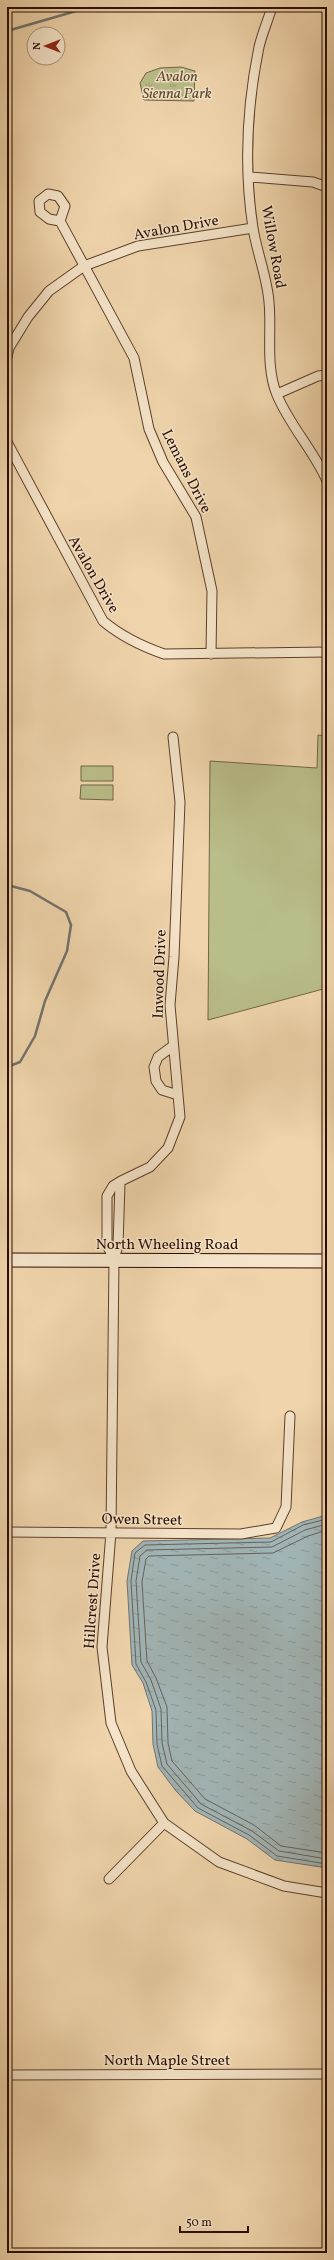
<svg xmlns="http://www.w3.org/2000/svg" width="334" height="2260" font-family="Vollkorn,serif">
<defs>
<pattern id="park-tufts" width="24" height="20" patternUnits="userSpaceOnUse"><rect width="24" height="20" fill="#b9bd89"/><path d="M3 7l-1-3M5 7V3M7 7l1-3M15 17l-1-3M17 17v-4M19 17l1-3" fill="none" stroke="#9fa175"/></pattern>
<pattern id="water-ripples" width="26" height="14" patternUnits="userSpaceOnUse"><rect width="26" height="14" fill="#a1b5b6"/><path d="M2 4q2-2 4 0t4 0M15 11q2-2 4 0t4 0" fill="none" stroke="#8b9a9b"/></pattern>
</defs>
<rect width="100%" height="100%" fill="#f0d5ac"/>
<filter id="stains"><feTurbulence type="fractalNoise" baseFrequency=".005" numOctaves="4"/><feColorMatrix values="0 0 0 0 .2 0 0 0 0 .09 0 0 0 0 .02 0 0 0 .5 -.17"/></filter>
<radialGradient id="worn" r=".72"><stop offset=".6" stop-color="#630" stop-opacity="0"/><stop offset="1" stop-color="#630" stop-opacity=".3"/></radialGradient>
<path fill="#b9bd89" stroke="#726546" d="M 318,735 L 327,736 L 327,988 L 208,1020 L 210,761 L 317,768 Z
M 81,766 L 113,766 L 113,781 L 81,781 Z
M 81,785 L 113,785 L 113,800 L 80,799 Z"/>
<path fill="url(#park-tufts)" stroke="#726546" d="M 181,67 L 195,71 L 194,101 L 144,100 L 140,83 L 146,73 L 160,68 Z"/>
<path fill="url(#water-ripples)" stroke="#71726e" d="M 7,999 C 13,1008 11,1041 7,1051 Z
M 327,1515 L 327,1868 L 275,1860 L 247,1839 L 195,1811 L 176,1791 L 158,1767 L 153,1744 L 152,1711 L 143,1683 L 132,1665 L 127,1581 L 132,1551 L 143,1541 L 270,1538 L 302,1522 Z"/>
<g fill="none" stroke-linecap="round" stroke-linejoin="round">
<path stroke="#66615c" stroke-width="1" d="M 327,1519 L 303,1525 L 271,1542 L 145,1545 L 135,1553 L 131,1581 L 136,1664 L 146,1682 L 156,1710 L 157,1744 L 162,1766 L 198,1808 L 249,1835 L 277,1856 L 327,1864
M 327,1524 L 305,1530 L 272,1547 L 147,1550 L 140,1556 L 136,1581 L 141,1662 L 151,1680 L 161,1709 L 162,1743 L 167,1764 L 201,1804 L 252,1831 L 279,1851 L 327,1859
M 327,1530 L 308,1536 L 273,1553 L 149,1556 L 146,1559 L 142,1582 L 147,1661 L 156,1678 L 167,1707 L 168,1743 L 172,1761 L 205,1799 L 254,1825 L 281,1846 L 327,1853"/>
<path stroke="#71726e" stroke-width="2.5" d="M 7,31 L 90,7
M 7,885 L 30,891 L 66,912 L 71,925 L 67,951 L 45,1001 L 35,1036 L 20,1062 L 7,1067"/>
<g stroke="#5c3f2c" stroke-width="11">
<path id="minor" d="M 272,7 C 268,20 262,34 259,47 C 247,106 244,169 253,228 C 257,253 267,277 269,302 C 272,332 265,366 277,395 C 290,426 314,451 327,481
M 250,177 L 313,182 L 327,187
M 48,194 L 58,196 L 65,206 L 60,221 L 49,219 L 40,212 L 39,201 Z
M 60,221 L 134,358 L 149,429 L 163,462 L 196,517 L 212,591 L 211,654
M 7,357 L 9,348 L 28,317 L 49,291 L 84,266 L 138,246 L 253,228
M 277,394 L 318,376 L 327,375
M 7,442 L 103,621 C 122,637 141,646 164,654 L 327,652
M 173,1046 L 158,1057 L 154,1067 L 156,1081 L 162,1090 L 178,1095
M 120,1183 L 118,1246 L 114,1259 L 111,1532 L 102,1647 L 111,1723 L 131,1771 L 164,1823 L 219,1862 L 284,1886 L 327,1893
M 114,1259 L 107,1245 L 107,1196 L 113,1186 L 121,1181 L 150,1167 L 168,1148 L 180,1117 L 170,1005 L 174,957 L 180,802 L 173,737
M 7,1532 L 241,1534 L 276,1528 L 286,1507 L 290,1416
M 109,1879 L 164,1823
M 7,2075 L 327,2074"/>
</g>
<g stroke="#2a0d02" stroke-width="15">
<path id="secondary" d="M 7,1260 L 327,1261"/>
</g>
<use href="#minor" stroke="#f5e4c9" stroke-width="9"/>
<use href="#secondary" stroke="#f5e4c9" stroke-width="13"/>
</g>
<g text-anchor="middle" stroke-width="3" stroke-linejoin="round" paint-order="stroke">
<g font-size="15" font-style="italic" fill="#5c4b31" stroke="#f5e4c9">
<text x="177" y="81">Avalon<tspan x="177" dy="17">Sienna Park</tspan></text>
</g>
<g font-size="15" fill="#2a0d02" stroke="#f5e4c9">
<text transform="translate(176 227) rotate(-10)" y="5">Avalon Drive</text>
<text transform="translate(274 247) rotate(80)" y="5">Willow Road</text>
<text transform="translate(187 471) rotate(63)" y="5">Lemans Drive</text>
<text transform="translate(94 574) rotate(60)" y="5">Avalon Drive</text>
<text transform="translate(159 974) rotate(-88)" y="5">Inwood Drive</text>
<text x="167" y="1249">North Wheeling Road</text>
<text transform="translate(142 1519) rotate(1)" y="5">Owen Street</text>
<text transform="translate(92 1601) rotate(-86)" y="5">Hillcrest Drive</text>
<text x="167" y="2065">North Maple Street</text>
</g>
</g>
<rect width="334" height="2260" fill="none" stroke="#f0d5ac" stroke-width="24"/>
<rect x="8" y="8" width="318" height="2244" fill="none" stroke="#2a0d02" stroke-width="2"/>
<rect x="12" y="12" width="310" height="2236" fill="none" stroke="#2a0d02"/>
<g transform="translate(46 46) rotate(270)"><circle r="19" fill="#f5e4c9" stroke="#a48e79"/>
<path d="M0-3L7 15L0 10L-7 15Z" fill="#8f2418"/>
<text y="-6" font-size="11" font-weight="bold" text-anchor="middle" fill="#2a0d02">N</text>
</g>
<path d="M180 2226v6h68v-6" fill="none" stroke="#2a0d02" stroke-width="2"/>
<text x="186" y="2226" font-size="12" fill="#2a0d02" stroke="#f5e4c9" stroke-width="3" paint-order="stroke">50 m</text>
<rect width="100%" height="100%" filter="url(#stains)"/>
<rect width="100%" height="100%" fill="url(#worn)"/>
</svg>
